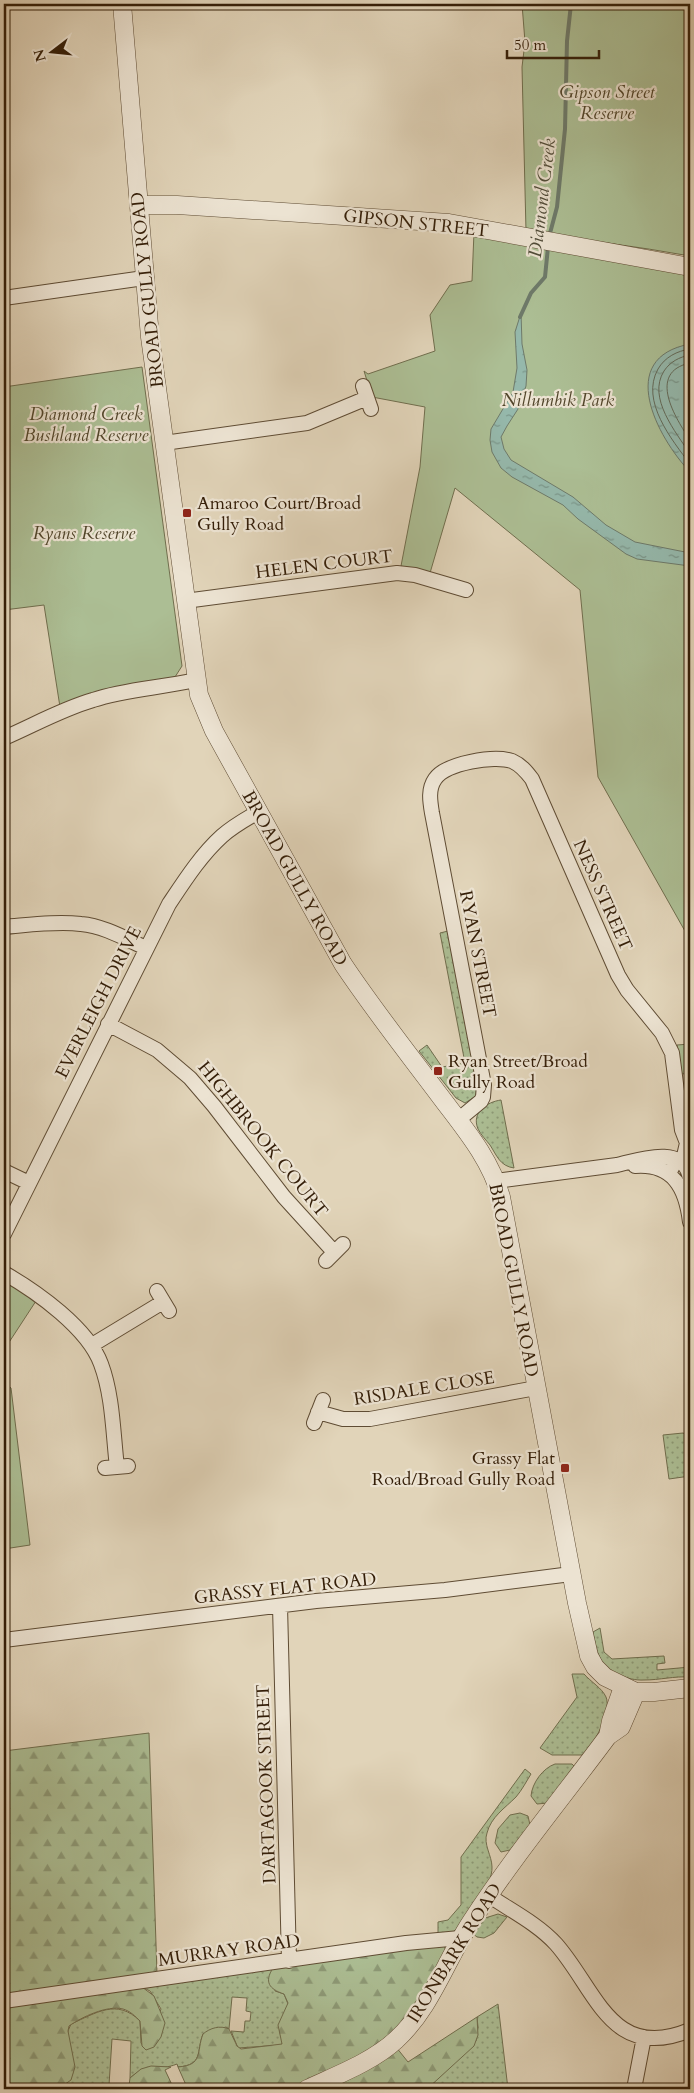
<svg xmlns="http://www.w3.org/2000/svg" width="694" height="2093" font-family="Cardo,serif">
<defs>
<pattern id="grass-dots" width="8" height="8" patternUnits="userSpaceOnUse" patternTransform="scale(1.25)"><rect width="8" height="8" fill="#acbe94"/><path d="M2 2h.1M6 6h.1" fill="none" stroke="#8d9a77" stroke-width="1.8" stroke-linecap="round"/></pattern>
<pattern id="forest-firs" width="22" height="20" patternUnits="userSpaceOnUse" patternTransform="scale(1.25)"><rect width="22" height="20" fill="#acbe94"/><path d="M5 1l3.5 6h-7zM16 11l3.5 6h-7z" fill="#8d9a77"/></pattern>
<pattern id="water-ripples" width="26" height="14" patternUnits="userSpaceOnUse" patternTransform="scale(1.25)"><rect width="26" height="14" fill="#95b8ab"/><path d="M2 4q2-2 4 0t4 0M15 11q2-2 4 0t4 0" fill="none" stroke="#7a9589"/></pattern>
</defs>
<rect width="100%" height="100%" fill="#e1d4b9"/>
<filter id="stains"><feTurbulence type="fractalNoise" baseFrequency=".004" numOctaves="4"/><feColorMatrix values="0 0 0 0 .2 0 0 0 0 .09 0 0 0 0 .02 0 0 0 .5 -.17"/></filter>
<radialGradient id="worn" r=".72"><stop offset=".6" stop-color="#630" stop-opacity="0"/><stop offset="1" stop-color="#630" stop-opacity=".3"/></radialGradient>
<path fill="url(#grass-dots)" stroke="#706e4e" d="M 448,931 L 477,1082 L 476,1096 L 465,1103 L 456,1098 L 419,1051 L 427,1045 L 442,1067 L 465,1063 L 440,933 Z
M 501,1100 L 514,1168 C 500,1166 497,1156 490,1145 C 486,1140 481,1135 478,1129 C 471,1112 487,1102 501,1100 Z
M 683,1433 L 690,1436 L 690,1476 L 669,1479 L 663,1435 Z
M 600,1628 L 604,1652 L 612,1659 L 664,1656 L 665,1663 L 657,1664 L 657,1670 L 690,1667 L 690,1677 C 674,1676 660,1680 644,1680 C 628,1681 608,1672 600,1658 C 596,1650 595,1641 593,1632 Z
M 572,1674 L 584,1674 C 591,1682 602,1688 606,1697 C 612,1711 594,1746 582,1755 L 552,1755 L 540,1748 L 577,1697 Z
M 555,1764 L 572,1764 L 575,1767 L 548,1803 L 537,1804 L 531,1796 C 532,1783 543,1768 555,1764 Z
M 525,1769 L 531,1774 C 526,1782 522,1790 516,1797 C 505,1808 491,1817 487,1833 C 483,1844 492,1856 492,1867 C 493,1885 469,1912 459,1927 L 453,1932 L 438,1935 L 438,1922 L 448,1920 L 461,1905 L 461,1857 Z
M 520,1813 L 528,1816 L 530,1825 L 510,1850 L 501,1852 L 495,1843 L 498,1829 L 510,1815 Z
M 498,1914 L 507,1917 L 494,1933 L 484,1938 L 477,1937 L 472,1933 L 482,1919 Z
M 273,1968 L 275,1991 L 284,1994 L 288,2004 C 285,2022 274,2020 283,2042 L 281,2045 L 238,2048 L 231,2031 L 244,2032 L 245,2021 L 250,2021 L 251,2012 L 246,2011 L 247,1998 L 232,1997 L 229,2029 L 226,2027 L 203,2034 C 196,2051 204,2065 178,2067 L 177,2064 C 158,2072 151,2060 130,2078 L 131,2041 L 112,2039 L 109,2085 L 119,2086 L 116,2089 L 58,2089 L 66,2083 L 68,2031 L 71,2024 C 96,2013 117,1998 140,2021 L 141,2043 L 146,2050 L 161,2009 L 150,1991 L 142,1987 Z
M 498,2004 L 508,2089 L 427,2089 L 476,2041 L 478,2027 L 477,2017 Z"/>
<path fill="url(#forest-firs)" stroke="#706e4e" d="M 149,1733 L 157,1974 L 4,1996 L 4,1751 Z
M 444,1945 L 446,1952 L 403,2024 L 364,2054 L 293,2089 L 177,2089 L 186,2085 L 178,2067 C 204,2065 196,2052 203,2034 C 210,2028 220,2025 229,2029 L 237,2046 L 241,2049 L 282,2044 L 278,2025 L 288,2003 L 284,1994 C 269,1989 264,1982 273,1968 L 403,1948 Z
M 142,1987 L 154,1996 L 165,2023 L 161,2037 L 154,2047 L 146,2050 L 142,2046 L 140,2021 C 135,2016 130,2011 123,2009 C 107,2005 82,2017 69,2026 L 68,2031 L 75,2067 L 71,2080 L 58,2089 L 4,2089 L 4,2006 Z
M 477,2017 L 478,2035 L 474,2046 L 427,2089 L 324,2089 L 396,2047 L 408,2062 Z
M 151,2066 L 171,2067 L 165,2070 L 174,2089 L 116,2089 L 119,2086 L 129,2086 L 130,2078 L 141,2069 Z"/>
<path fill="#acbe94" stroke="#706e4e" d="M 522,4 L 690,4 L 690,256 C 636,246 581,240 526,231 L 522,67 L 525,42 Z
M 474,232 L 690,275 L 690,940 L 598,777 L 580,590 L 455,488 L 430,573 L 401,566 L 420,467 L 425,407 L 372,397 L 364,371 L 368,374 L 435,351 L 430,315 L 450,285 L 472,281 Z
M 142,367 L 182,666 L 175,677 L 60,707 L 44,605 L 4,610 L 4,387 Z
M 690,1044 L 690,1073 L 682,1074 L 677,1045 Z
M 4,1279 L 36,1301 L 4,1350 Z
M 4,1383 L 11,1388 L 30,1545 L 4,1549 Z"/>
<path fill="url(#water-ripples)" stroke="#6e7a6a" d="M 521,313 L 522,344 L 527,370 L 526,386 L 518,409 L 507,426 L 501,437 L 504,449 L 511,460 L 573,497 L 606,525 L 635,542 L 690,553 L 690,566 L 637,559 L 626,554 L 578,519 L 563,505 L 512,477 L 501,468 L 492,452 L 490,440 L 491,429 L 513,392 L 517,368 L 515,332 Z
M 690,344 L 690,472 C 657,437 615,358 690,344 Z"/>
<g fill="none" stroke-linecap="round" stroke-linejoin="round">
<path stroke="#646b5a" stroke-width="1" d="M 690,349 C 677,351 665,357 658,369 C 640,401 672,440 690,464
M 690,355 C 679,357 670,362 664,371 C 647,398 676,432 690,454
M 690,363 C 646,372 676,419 690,440"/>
<path stroke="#6e7a6a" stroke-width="4" d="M 549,237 L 557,207 L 565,129 L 567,41 L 571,4
M 520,317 L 531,293 L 545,277 L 548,247"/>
<g stroke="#5f4c34" stroke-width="16">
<path id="minor" d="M 4,298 L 144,278
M 363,386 L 371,409
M 164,443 L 307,423 L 367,398
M 185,601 L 397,573 L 415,575 L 466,590
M 4,738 C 34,725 62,709 93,700 C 126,689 161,688 195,680
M 4,927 C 29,925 56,921 81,924 C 104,926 126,939 146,948
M 108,1024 L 157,1050 L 190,1078 L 214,1106 L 284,1197 L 334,1252
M 458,1120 L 481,1101 L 483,1097 L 484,1085 L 432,813 C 430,801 428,789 435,779 C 446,763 494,755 512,761 C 521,765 526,771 532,779 L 618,975 L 627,990 L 662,1033 L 672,1053 L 682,1130 L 687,1143 L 684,1156 L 674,1164 L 669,1173
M 635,1166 C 673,1163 686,1188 690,1222
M 4,1171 L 29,1183
M 496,1181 L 617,1165 C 638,1160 685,1143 690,1179
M 4,1234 L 169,904 C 185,880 201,855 222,836 C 233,826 246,819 258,812
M 326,1261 L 343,1244
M 4,1273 C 37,1292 88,1328 101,1364 C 113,1396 113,1434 117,1467
M 157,1291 L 169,1311
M 92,1345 L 163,1302
M 318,1412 L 343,1419 L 370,1419 L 536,1388
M 314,1423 L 323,1400
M 105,1468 L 128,1466
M 280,1606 L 289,1961
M 4,1640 L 316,1601 L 445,1590 L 571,1574
M 488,1895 C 510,1910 538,1924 556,1944 C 596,1989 611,2063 690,2030
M 4,2001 L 406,1943 L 460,1938
M 634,2089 L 644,2037"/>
</g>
<g stroke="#5f4c34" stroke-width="19">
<path id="tertiary" d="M 122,4 L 150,337 L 199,695 L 214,731 L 343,964 C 373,1009 407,1052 440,1096 C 464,1128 490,1158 501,1197 L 577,1603 L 589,1656 L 595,1667 L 605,1677 L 636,1692 L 654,1692 L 690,1688
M 139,205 L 177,205 L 449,223 L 690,267
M 608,1736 L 611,1721 L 623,1687
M 307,2089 C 337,2075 372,2062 396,2040 C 431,2008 446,1960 471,1922 C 513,1857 562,1798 608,1736 L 621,1727 L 636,1692"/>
</g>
<use href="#minor" stroke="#ece3d2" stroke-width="14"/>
<use href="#tertiary" stroke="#ece3d2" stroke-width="18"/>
</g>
<g fill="#8f2418" stroke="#ece3d2" stroke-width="2">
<rect x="182" y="508" width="10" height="10" rx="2.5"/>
<rect x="433" y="1066" width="10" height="10" rx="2.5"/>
<rect x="560" y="1463" width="10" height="10" rx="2.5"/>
</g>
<g text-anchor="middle" stroke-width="4.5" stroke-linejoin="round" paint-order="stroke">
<g font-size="18" font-style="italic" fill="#52462b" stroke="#ece3d2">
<text x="607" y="98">Gipson Street<tspan x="607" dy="21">Reserve</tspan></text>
<text x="558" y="406">Nillumbik Park</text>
<text x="86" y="420">Diamond Creek<tspan x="86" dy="21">Bushland Reserve</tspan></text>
<text x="84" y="539">Ryans Reserve</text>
</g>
<g font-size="18" fill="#341e08" stroke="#ece3d2">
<text transform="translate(416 223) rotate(6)" y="6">GIPSON STREET</text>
<text transform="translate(147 290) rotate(-96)" y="6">BROAD GULLY ROAD</text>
<text transform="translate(324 564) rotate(-7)" y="6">HELEN COURT</text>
<text transform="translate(295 878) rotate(61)" y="6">BROAD GULLY ROAD</text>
<text transform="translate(603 895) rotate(66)" y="6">NESS STREET</text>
<text transform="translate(478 954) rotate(79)" y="6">RYAN STREET</text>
<text transform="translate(98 1002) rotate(-63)" y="6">EVERLEIGH DRIVE</text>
<text transform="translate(263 1139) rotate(51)" y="6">HIGHBROOK COURT</text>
<text transform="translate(514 1280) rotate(79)" y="6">BROAD GULLY ROAD</text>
<text transform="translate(424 1388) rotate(-9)" y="6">RISDALE CLOSE</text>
<text transform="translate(285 1588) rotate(-6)" y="6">GRASSY FLAT ROAD</text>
<text transform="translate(266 1784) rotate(-92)" y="6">DARTAGOOK STREET</text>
<text transform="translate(229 1950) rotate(-8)" y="6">MURRAY ROAD</text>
<text transform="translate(454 1953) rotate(-58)" y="6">IRONBARK ROAD</text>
</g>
<g font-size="18" fill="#341e08" stroke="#ece3d2" text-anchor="start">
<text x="197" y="509">Amaroo Court/Broad<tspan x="197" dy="21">Gully Road</tspan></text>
<text x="448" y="1067">Ryan Street/Broad<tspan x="448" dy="21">Gully Road</tspan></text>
<text x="555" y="1464" text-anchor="end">Grassy Flat<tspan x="555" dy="21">Road/Broad Gully Road</tspan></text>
</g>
<g font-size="19" font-style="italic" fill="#514c39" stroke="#ece3d2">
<text transform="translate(541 198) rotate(-83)" y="7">Diamond Creek</text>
</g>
</g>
<rect width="694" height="2093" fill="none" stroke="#e1d4b9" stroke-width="20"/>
<rect x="5" y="5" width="684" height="2083" fill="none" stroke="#341e08" stroke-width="2.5"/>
<rect x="10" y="10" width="674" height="2073" fill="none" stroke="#341e08"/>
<g transform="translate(52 52) rotate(254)" stroke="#ece3d2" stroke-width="4" paint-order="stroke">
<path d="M0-4L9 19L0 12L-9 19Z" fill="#341e08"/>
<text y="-8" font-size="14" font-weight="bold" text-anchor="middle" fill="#341e08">N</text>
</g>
<path d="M507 50v8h92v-8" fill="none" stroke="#341e08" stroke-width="2.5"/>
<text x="514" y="50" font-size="15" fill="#341e08" stroke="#ece3d2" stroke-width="4" paint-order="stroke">50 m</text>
<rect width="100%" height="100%" filter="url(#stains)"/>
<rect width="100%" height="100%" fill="url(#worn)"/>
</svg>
